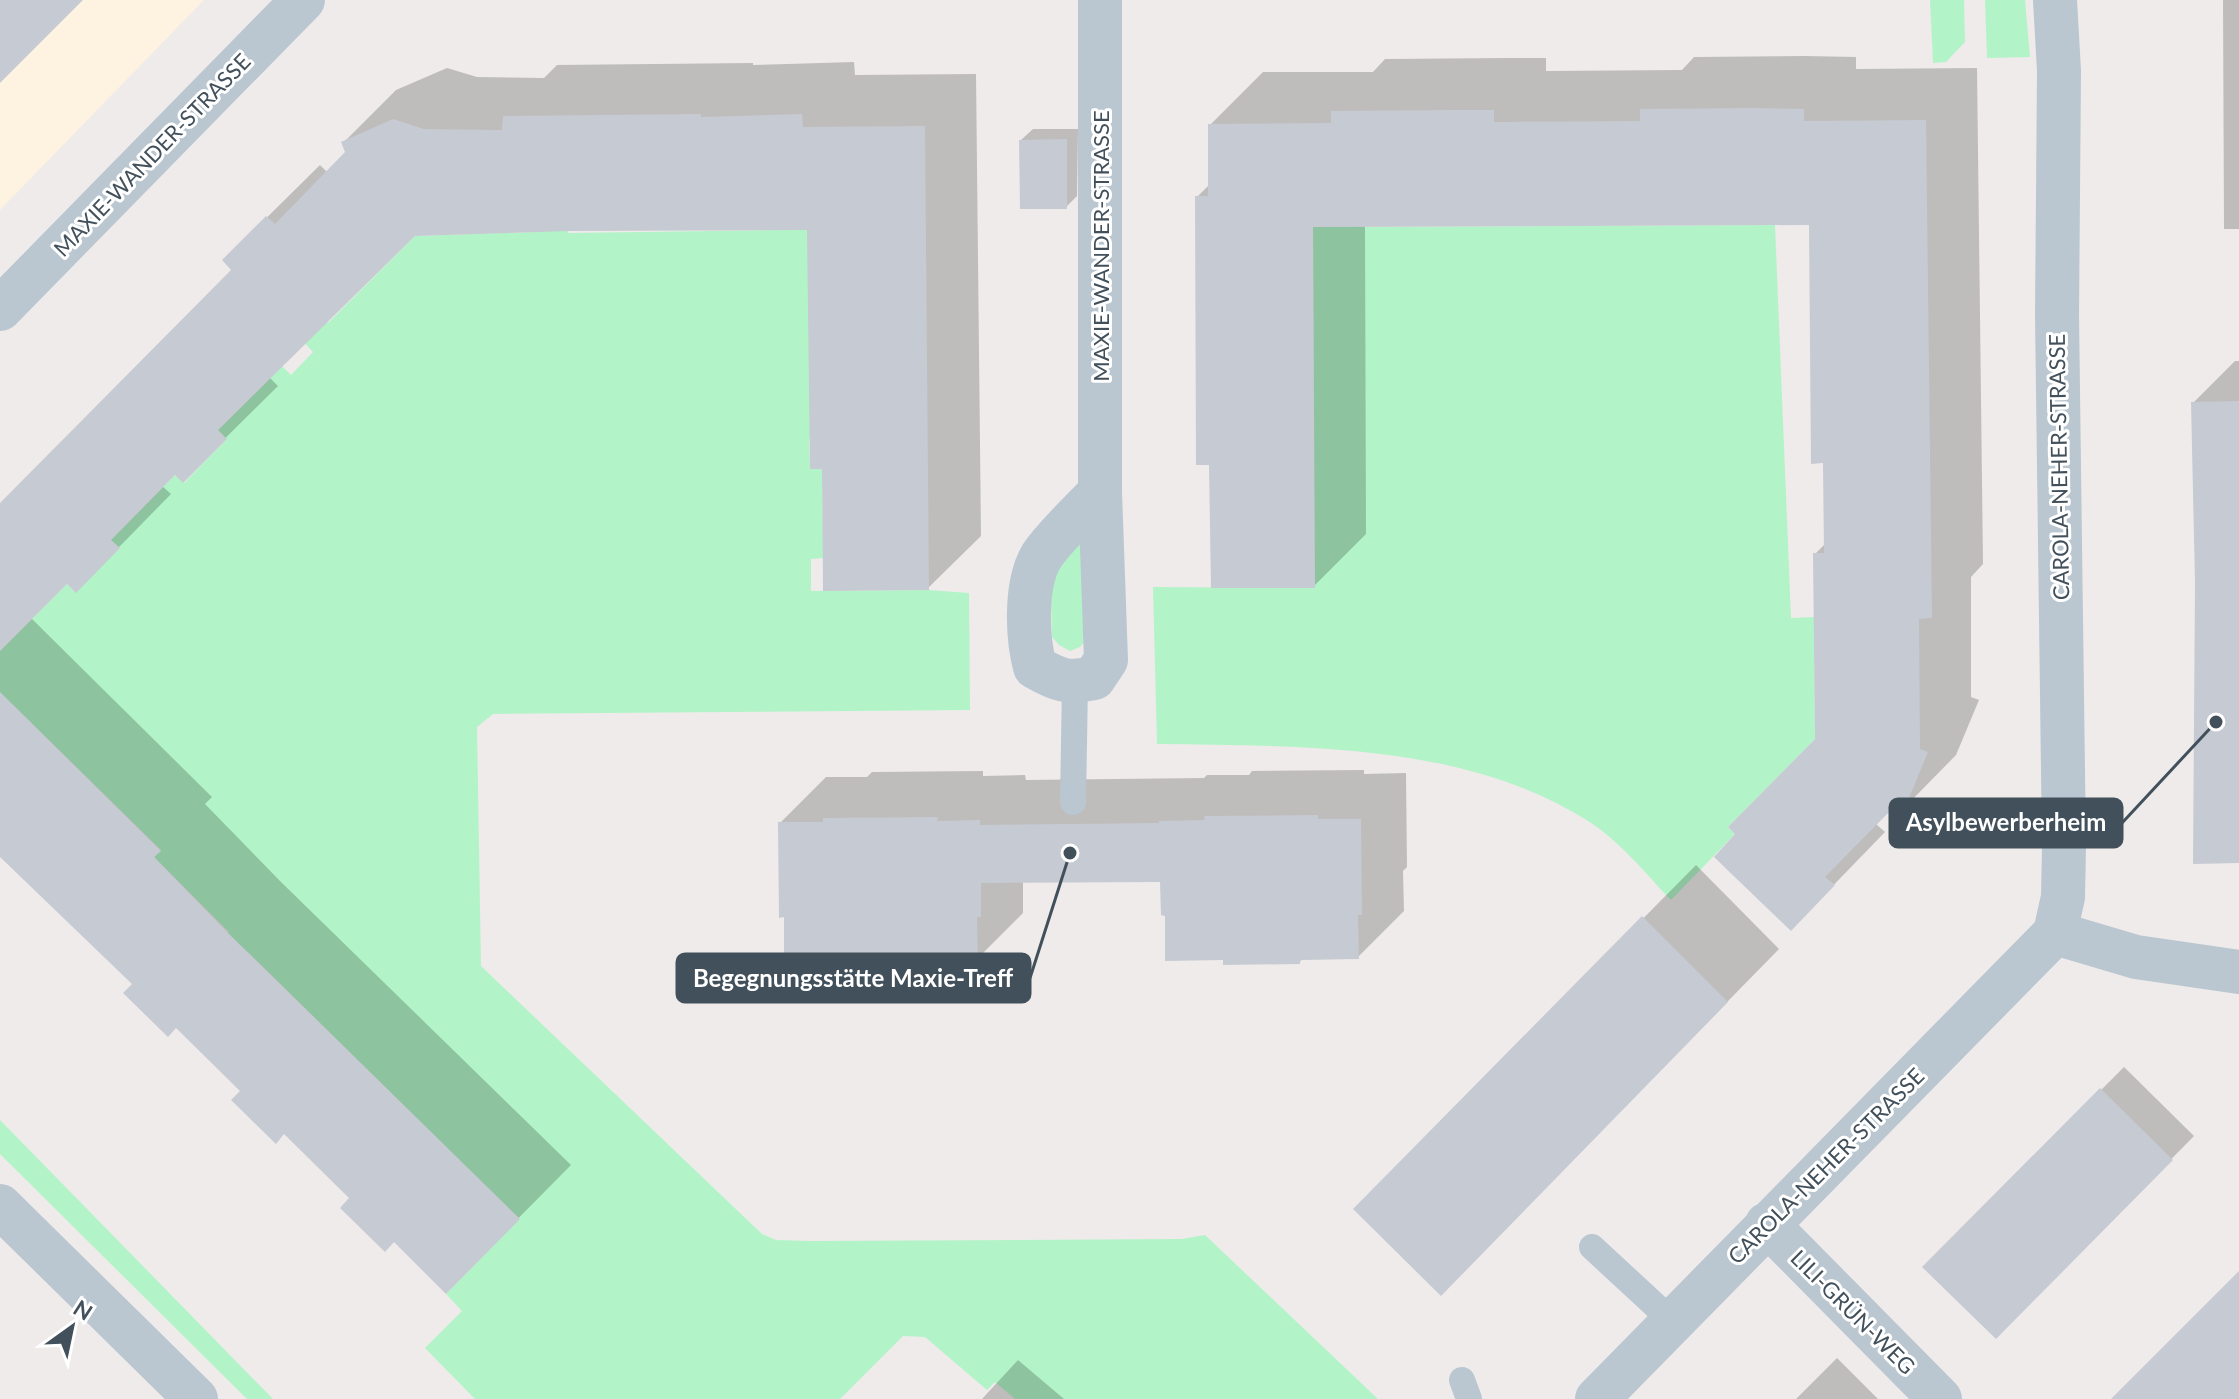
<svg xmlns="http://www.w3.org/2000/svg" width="2239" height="1399" font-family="Lato,sans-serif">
<rect width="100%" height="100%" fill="#efebeb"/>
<path fill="#fef3e0" d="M 0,0 L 204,0 L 0,210 Z"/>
<path fill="#b2f4c7" d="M 1930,0 L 1964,0 L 1965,42 L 1946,62 L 1933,63 Z
M 1985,0 L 2025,0 L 2030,57 L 1987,58 Z
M 1313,207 L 1362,227 L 1775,225 L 1791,618 L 1814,617 L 1815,739 L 1728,827 L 1735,834 L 1671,900 C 1645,873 1620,841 1588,821 C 1464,742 1298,746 1157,744 L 1153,587 L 1314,588 Z
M 821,212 L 822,438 L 809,439 L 810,468 L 822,469 L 823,558 L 811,559 L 811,591 L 929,590 L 969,593 L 970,710 L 493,714 L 477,727 L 481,966 L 762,1234 L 776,1240 L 810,1241 L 1182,1239 L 1205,1235 L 1378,1399 L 1015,1399 L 995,1382 L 987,1390 L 925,1337 L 903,1336 L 840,1399 L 475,1399 L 425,1348 L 462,1311 L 446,1294 L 519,1219 L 248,952 L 222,940 L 229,932 L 154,857 L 161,850 L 14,706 L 0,720 L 0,651 L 67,584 L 75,592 L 111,540 L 175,475 L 184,483 L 226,440 L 218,430 L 282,366 L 291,375 L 313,352 L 297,335 L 329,322 L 415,236 L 535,232 L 568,221 L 568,233 L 773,230 Z
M 1081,538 L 1087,639 L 1080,647 L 1070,651 L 1059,645 L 1052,637 L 1050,570 Z
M 0,1120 L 273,1399 L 247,1399 L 0,1154 Z"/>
<path fill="#0003" d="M 2223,0 L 2239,0 L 2239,229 L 2224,229 Z
M 1805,56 L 1856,57 L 1856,69 L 1977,68 L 1983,564 L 1971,577 L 1971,697 L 1979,700 L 1956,755 L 1904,808 L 1895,804 L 1876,824 L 1885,832 L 1791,929 L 1817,740 L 1815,554 L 1826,543 L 1825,461 L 1811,223 L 1365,225 L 1366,534 L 1314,586 L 1211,464 L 1197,197 L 1210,184 L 1210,125 L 1263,72 L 1373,72 L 1385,59 L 1507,58 L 1546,58 L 1546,71 L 1682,70 L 1694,57 Z
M 854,62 L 855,75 L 976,74 L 981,536 L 928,588 L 824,467 L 809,228 L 568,229 L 414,234 L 269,377 L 278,386 L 183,480 L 175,473 L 162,486 L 171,494 L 128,538 L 76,590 L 67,582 L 31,618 L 212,797 L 205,804 L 280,881 L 571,1165 L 498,1239 L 352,1198 L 0,852 L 0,506 L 233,270 L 224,260 L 320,165 L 328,173 L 348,153 L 343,143 L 396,90 L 447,68 L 477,77 L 544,78 L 557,65 L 753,63 L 753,65 Z
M 1033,129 L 1078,129 L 1077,196 L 1066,207 L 1021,140 Z
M 2235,361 L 2239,361 L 2239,861 L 2197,582 L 2193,403 Z
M 1364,770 L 1364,774 L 1406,773 L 1407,867 L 1403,871 L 1404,911 L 1358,957 L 1304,958 L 1299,962 L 1225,958 L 1167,914 L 1162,880 L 1023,881 L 1023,913 L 977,959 L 921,960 L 918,963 L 780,823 L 826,777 L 867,777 L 872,772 L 983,771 L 983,776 L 1025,775 L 1026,780 L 1204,778 L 1207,775 L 1249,775 L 1252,771 Z
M 1696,865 L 1779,949 L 1493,1241 L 1356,1209 Z
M 2124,1067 L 2194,1136 L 1996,1337 L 1925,1267 Z
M 1837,1358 L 1878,1399 L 1796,1399 Z
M 1018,1360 L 1064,1399 L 982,1399 Z"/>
<path fill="#c6cad2" d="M 0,0 L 83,0 L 0,83 Z
M 1751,108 L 1804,109 L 1804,121 L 1926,120 L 1932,618 L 1919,619 L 1920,749 L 1928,752 L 1904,810 L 1895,806 L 1825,877 L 1835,885 L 1791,931 L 1714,857 L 1735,834 L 1728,827 L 1815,739 L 1813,553 L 1824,553 L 1823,463 L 1811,464 L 1809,225 L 1313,227 L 1315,588 L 1211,588 L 1209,465 L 1196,465 L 1195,196 L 1208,196 L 1208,124 L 1331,123 L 1331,111 L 1453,110 L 1494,110 L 1494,122 L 1640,121 L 1640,109 Z
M 701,114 L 701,117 L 802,114 L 803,127 L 925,126 L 929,590 L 823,591 L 822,469 L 810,469 L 807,230 L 568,231 L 415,236 L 218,430 L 227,439 L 183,483 L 175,475 L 111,540 L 120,548 L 76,593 L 67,584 L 0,651 L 0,503 L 231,270 L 222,260 L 266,216 L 275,224 L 345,152 L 341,142 L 393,119 L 424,129 L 502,130 L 503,116 Z
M 1067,139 L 1067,209 L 1020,209 L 1019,140 Z
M 2239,401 L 2239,863 L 2193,864 L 2195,582 L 2191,402 Z
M 0,692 L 161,851 L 154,857 L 228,933 L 520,1219 L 446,1294 L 394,1242 L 385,1252 L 340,1208 L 349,1198 L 284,1134 L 276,1144 L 231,1100 L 240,1091 L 176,1028 L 168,1037 L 123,993 L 132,984 L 0,857 Z
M 1318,815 L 1318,819 L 1361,819 L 1362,915 L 1358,915 L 1359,959 L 1300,960 L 1300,964 L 1223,965 L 1223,960 L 1165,961 L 1165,916 L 1161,915 L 1160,882 L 981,883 L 981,917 L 977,917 L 978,961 L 919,962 L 919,965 L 842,966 L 842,962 L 784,963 L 784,917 L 779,918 L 778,822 L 823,822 L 823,818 L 938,817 L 937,821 L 980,820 L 980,825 L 1069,824 L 1159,823 L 1159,821 L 1205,820 L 1204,816 Z
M 1642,916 L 1728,1002 L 1441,1296 L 1353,1209 Z
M 2100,1088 L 2173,1160 L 1996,1339 L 1922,1267 Z
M 2239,1271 L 2239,1399 L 2111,1399 Z"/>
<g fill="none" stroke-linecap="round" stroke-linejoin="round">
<path stroke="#bac7d0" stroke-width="26" d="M 1073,802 L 1075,683
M 1592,1247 L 1672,1321
M 1462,1380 L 1469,1399"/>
<path stroke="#bac7d0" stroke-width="44" d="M 0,309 L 303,0
M 1100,492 C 1084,509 1052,539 1041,557 C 1025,585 1027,637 1035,667 C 1058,680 1067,684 1094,678 L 1106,660 L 1100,492 L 1100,0
M 2055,933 L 2136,957 L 2239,972
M 1767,1224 L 1940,1399
M 1597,1399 L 2055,933 L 2063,897 L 2064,847 L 2057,315 L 2059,71 L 2055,0"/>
<path stroke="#bac7d0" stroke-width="44" d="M 0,1206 L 196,1399"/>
</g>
<g text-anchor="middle" stroke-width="6" stroke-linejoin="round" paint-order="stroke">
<g font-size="22" fill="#42505b" stroke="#fff">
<text transform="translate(152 155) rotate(-46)" y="8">MAXIE-WANDER-STRASSE</text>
<text transform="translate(1101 246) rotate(-90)" y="8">MAXIE-WANDER-STRASSE</text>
<text transform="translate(2059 467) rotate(-91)" y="8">CAROLA-NEHER-STRASSE</text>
<text transform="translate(1826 1166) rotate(-45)" y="8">CAROLA-NEHER-STRASSE</text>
<text transform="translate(1853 1312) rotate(45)" y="8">LILI-GRÜN-WEG</text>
</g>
</g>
<path fill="none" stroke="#42505b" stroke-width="3" d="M2216 722L2122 823M1070 853L1030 978"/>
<g fill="#42505b" stroke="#fff" stroke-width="3">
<circle cx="2216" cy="722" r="8"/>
<circle cx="1070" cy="853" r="8"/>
</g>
<g fill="#42505b" stroke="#42505b" stroke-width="3">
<rect x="1890" y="799" width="232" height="48" rx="8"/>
<rect x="677" y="954" width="353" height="48" rx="8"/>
</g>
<g font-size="24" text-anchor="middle" font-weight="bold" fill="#fff">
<text x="2006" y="831">Asylbewerberheim</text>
<text x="853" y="987">Begegnungsstätte Maxie-Treff</text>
</g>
<g transform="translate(72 1327) rotate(33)" stroke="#ffffff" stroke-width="6" paint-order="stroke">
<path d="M0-6L14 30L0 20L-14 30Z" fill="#42505b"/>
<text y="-12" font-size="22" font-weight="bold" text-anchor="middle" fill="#42505b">N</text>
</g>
</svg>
